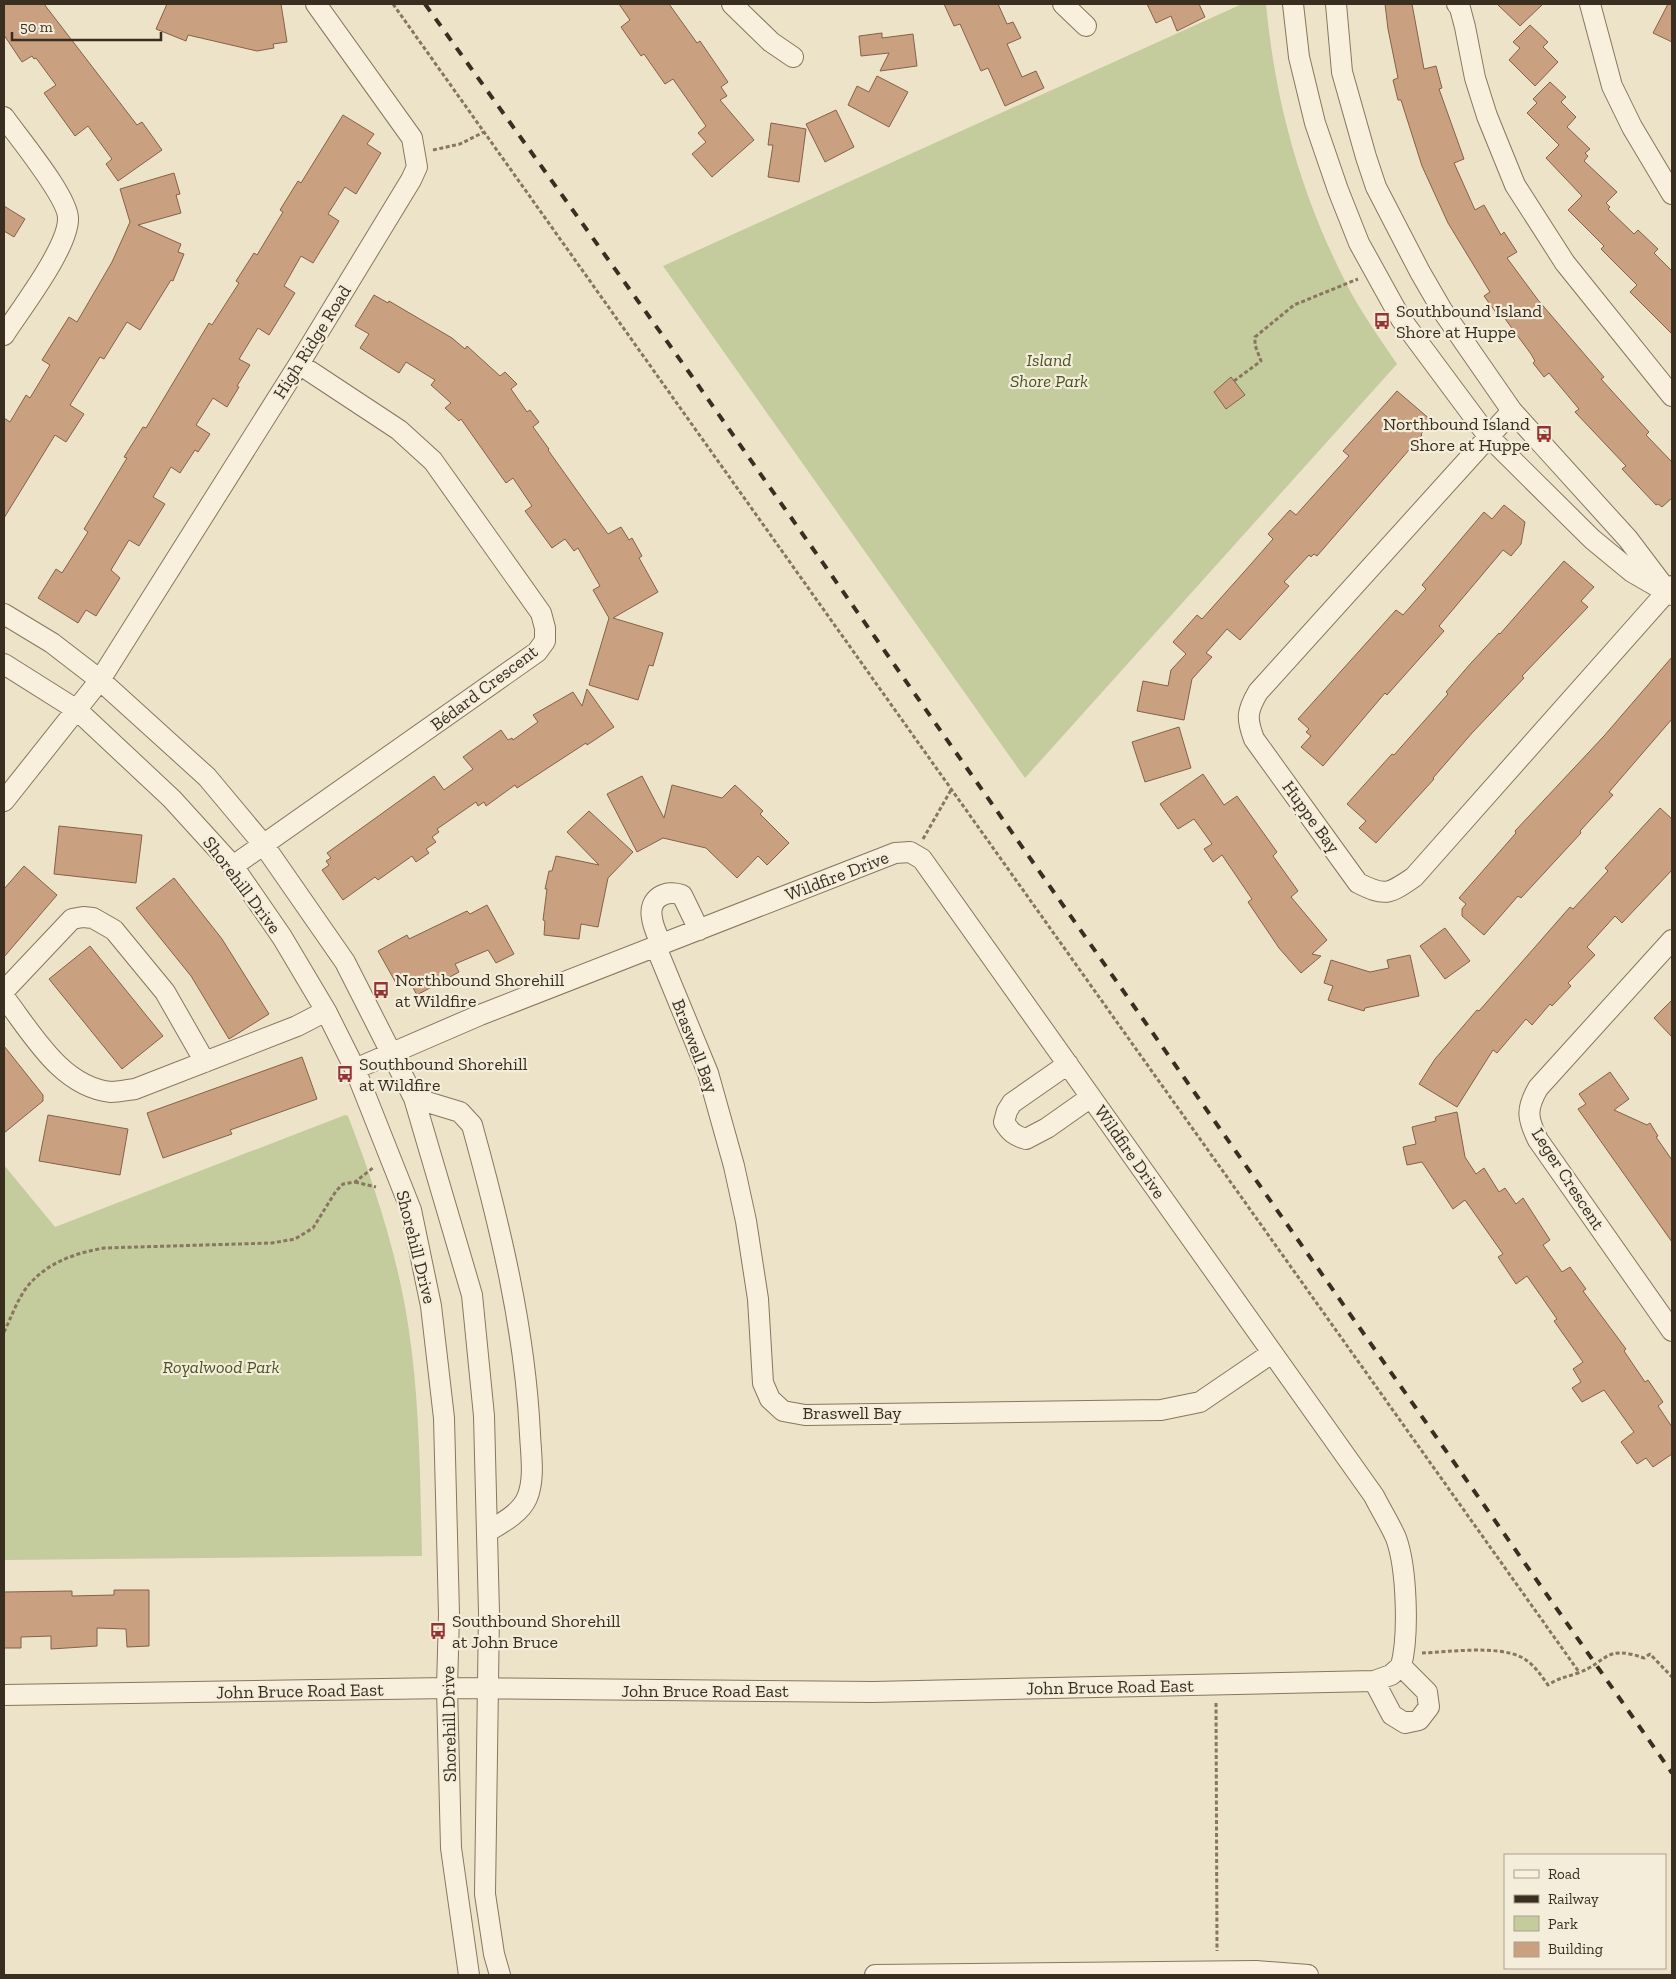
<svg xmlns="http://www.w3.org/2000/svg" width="1676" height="1979" font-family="'Zilla Slab',serif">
<rect width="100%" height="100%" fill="#ede3c9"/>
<path fill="#c4cb9d" d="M 1242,4 L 1266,4 C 1275,102 1301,195 1346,283 C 1360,311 1379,337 1397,364 L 1025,778 L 663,266 Z
M 345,1115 L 348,1116 C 374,1184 397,1253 408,1324 C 420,1401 420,1478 422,1556 L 4,1560 L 4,1165 L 55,1227 Z"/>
<path fill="#c9a181" stroke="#866146" d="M 4,4 L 44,4 L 137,125 L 142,122 L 162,150 L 118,181 L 106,164 L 112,159 L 88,126 L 75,136 L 44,93 L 56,85 L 36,58 L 34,59 L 32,56 L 22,62 L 4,35 Z
M 167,4 L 281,4 L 287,42 L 273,44 L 274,48 L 257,51 L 188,35 L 186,41 L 156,29 Z
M 619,4 L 669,4 L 697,43 L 700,41 L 728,82 L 721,87 L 727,96 L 720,100 L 754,140 L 712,177 L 692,154 L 706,142 L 698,133 L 706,126 L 673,79 L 665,84 L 644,54 L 641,56 L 621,27 L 630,20 Z
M 944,4 L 998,4 L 1007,24 L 1013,22 L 1021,38 L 1007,44 L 1022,77 L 1036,71 L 1044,88 L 1005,106 L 988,68 L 981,71 L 960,24 L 954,26 Z
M 1147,4 L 1199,4 L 1205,17 L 1177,31 L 1171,16 L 1156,23 Z
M 1385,4 L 1412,4 L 1424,69 L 1436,66 L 1442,88 L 1439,89 L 1464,159 L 1454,163 L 1475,210 L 1484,205 L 1501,235 L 1504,232 L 1517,252 L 1507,258 L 1538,300 L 1604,377 L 1601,379 L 1649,432 L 1646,435 L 1672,462 L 1672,498 L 1662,507 L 1658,504 L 1656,505 L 1622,469 L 1626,466 L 1575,412 L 1579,409 L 1549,373 L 1544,377 L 1533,363 L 1535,361 L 1531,354 L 1503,316 L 1500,318 L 1484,296 L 1490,292 L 1448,223 L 1422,166 L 1401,100 L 1398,100 L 1393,80 L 1398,78 L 1388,29 Z
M 1497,4 L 1543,4 L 1520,26 Z
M 1668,4 L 1672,4 L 1672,42 L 1653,33 Z
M 1530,25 L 1548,42 L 1543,47 L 1558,62 L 1535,86 L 1509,60 L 1520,48 L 1513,42 Z
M 882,33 L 882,38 L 913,34 L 917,66 L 880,71 L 889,53 L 861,56 L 859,36 Z
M 877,76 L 908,92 L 889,127 L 848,105 L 857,86 L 869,92 Z
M 1550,82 L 1566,97 L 1561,102 L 1576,117 L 1567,127 L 1590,149 L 1585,153 L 1588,156 L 1584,161 L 1617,192 L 1606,203 L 1610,207 L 1608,209 L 1634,234 L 1638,230 L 1658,249 L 1654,253 L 1672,271 L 1672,334 L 1630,292 L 1637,285 L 1601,249 L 1604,246 L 1568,210 L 1582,196 L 1546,158 L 1559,145 L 1527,113 L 1537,103 L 1533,99 Z
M 836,110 L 854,147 L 825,162 L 806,124 Z
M 343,115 L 374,134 L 367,144 L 381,153 L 356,194 L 345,187 L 328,214 L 339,221 L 313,263 L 301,256 L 284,286 L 295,293 L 269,335 L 258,328 L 239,359 L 250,365 L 237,386 L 239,387 L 227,407 L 213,398 L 196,425 L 210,434 L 198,452 L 195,450 L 180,473 L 171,467 L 153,497 L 165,504 L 139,546 L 129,540 L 111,570 L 120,578 L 96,616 L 86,610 L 78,623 L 38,598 L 56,569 L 62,573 L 88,532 L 84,529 L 127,458 L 124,457 L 143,427 L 146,428 L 209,323 L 212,325 L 239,283 L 236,281 L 254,253 L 257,255 L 283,212 L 280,210 L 298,181 L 301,183 Z
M 771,123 L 806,129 L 799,182 L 768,177 L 773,145 L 768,145 Z
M 174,173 L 180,194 L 176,195 L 181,213 L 138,225 L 181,244 L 178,252 L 184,254 L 173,281 L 171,280 L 140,330 L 127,322 L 104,359 L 100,357 L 70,405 L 84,414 L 66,442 L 55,435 L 4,518 L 4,418 L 10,422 L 26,395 L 30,398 L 50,365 L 42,360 L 69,317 L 77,322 L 112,262 L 130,222 L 120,189 Z
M 4,206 L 25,219 L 14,237 L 4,231 Z
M 374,295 L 388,303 L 389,301 L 452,338 L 465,349 L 467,346 L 500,376 L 505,372 L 517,384 L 511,389 L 527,412 L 530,410 L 539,422 L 533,427 L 549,449 L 548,450 L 608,534 L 621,527 L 629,540 L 632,538 L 642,556 L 639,558 L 658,592 L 613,618 L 663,633 L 653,666 L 649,665 L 638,700 L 589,685 L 609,618 L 593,590 L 600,586 L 578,548 L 574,551 L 565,539 L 552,548 L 525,511 L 532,506 L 513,478 L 506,483 L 461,419 L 459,421 L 445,408 L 451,403 L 431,385 L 435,380 L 406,362 L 399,373 L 360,348 L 369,334 L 355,326 Z
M 1231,377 L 1245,395 L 1226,409 L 1214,392 Z
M 1397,391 L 1432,421 L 1421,434 L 1422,435 L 1317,556 L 1314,554 L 1311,557 L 1309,555 L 1284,582 L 1289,586 L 1240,640 L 1227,629 L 1206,653 L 1212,657 L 1192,679 L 1184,720 L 1137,711 L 1143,681 L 1168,686 L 1171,670 L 1186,654 L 1173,642 L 1197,615 L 1202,619 L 1244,572 L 1273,539 L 1268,534 L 1290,510 L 1296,515 L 1349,456 L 1343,451 Z
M 1504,505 L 1525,522 L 1521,544 L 1511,556 L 1503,550 L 1439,626 L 1444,631 L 1387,695 L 1385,693 L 1323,766 L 1301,747 L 1311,736 L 1306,732 L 1309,729 L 1298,719 L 1396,610 L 1403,615 L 1426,589 L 1422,585 L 1484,512 L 1492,519 Z
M 1564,561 L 1594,587 L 1581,601 L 1588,607 L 1522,676 L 1524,678 L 1472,733 L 1433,778 L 1434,779 L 1376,843 L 1359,828 L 1366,821 L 1347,804 L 1392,754 L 1394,755 L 1448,694 L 1446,692 L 1471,663 L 1499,633 L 1500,634 Z
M 1672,657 L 1672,719 L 1609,792 L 1613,795 L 1580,831 L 1581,833 L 1521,898 L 1518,896 L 1484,935 L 1462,916 L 1462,909 L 1466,904 L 1459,898 L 1516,833 L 1515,831 L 1604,736 Z
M 587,689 L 614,727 L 587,745 L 586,743 L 517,788 L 515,785 L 486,806 L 484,802 L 478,806 L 476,802 L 437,829 L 439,832 L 432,837 L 436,842 L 426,849 L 429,853 L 416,862 L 412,856 L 378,880 L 375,877 L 343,900 L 322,870 L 329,865 L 326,861 L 331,858 L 327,853 L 434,776 L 444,790 L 473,769 L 463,757 L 501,730 L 508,740 L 512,738 L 513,740 L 538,722 L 533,715 L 573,692 L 582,706 Z
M 1179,727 L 1191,768 L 1145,782 L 1132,742 Z
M 1203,774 L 1224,805 L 1237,796 L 1277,852 L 1273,856 L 1298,891 L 1291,897 L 1327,940 L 1312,954 L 1321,956 L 1301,973 L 1279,948 L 1248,902 L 1252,899 L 1222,855 L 1213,862 L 1204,849 L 1212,844 L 1194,819 L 1178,829 L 1160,804 Z
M 642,776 L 664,818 L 672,785 L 722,798 L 735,785 L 763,811 L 760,814 L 789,843 L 767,865 L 758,856 L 737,878 L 706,848 L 663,838 L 637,852 L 607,794 Z
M 1660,808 L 1672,819 L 1672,870 L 1622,923 L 1615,916 L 1587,947 L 1595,955 L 1568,983 L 1571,986 L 1552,1006 L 1550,1004 L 1532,1025 L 1526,1019 L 1497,1053 L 1493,1050 L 1457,1107 L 1419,1084 L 1435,1059 L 1477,1010 L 1479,1011 L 1570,907 L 1573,909 L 1608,871 L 1605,868 Z
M 589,811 L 633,852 L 608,878 L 598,927 L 581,924 L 579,939 L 544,935 L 545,921 L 543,920 L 547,889 L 545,889 L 549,871 L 552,871 L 556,856 L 599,865 L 567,832 Z
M 59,826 L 142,835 L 136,883 L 54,874 Z
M 24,866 L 57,895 L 4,957 L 4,889 Z
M 174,878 L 222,939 L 269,1014 L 229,1039 L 191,976 L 136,908 Z
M 487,905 L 514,954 L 496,963 L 488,950 L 455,964 L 459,972 L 417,995 L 407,977 L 396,983 L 378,951 L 407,935 L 409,939 L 467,911 L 470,914 Z
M 1445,928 L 1470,961 L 1445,979 L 1420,946 Z
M 90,946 L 163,1036 L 122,1069 L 49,979 Z
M 1410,955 L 1419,996 L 1365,1008 L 1364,1011 L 1328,1000 L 1333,986 L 1324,983 L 1331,960 L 1370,972 L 1389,968 L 1387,960 Z
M 1672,1000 L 1672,1037 L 1654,1018 Z
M 4,1046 L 43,1095 L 43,1101 L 4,1133 Z
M 302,1057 L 317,1099 L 230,1130 L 232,1134 L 163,1158 L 147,1113 Z
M 1610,1072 L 1629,1099 L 1614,1110 L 1647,1125 L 1650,1123 L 1658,1136 L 1656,1137 L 1672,1160 L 1672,1242 L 1578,1109 L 1586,1104 L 1579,1094 Z
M 1457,1112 L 1465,1157 L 1476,1174 L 1484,1168 L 1499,1192 L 1505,1188 L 1516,1204 L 1523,1198 L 1550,1240 L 1543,1245 L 1562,1272 L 1570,1267 L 1586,1289 L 1583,1291 L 1626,1349 L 1624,1351 L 1645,1382 L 1648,1380 L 1663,1402 L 1658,1406 L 1672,1427 L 1672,1454 L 1653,1467 L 1646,1458 L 1637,1464 L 1621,1442 L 1634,1432 L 1604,1390 L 1582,1402 L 1572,1388 L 1581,1382 L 1573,1369 L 1583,1362 L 1554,1321 L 1557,1319 L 1527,1276 L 1516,1284 L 1498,1257 L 1503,1254 L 1465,1200 L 1453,1209 L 1422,1162 L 1407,1165 L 1403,1147 L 1416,1144 L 1412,1127 L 1436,1121 L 1435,1117 Z
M 48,1115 L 128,1129 L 120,1175 L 39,1161 Z
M 114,1590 L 149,1590 L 149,1646 L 127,1647 L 126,1629 L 97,1628 L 97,1646 L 51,1649 L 51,1636 L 21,1637 L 21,1648 L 4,1648 L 4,1592 L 72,1591 L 72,1596 L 114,1595 Z"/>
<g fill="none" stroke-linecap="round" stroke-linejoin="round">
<g stroke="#88765f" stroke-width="22">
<path id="minor" d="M 732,4 L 771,42 L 793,57
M 1063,4 L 1086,26
M 1293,4 L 1299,57 L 1315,123 L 1338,190 L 1359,243 L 1401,319 L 1488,436 L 1592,539 L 1632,572 L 1672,595
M 1336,4 L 1342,72 L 1366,157 L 1376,187 L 1420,272 L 1442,310 L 1512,411 L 1628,539 L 1662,584
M 1457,4 L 1460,8 L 1465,27 L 1475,78 L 1487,116 L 1515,185 L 1565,263 L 1672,396
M 1590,4 L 1612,86 L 1632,127 L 1672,194
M 4,117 C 18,137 69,198 68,219 C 68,248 20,310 4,335
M 1512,411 L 1258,692 C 1247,711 1246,718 1254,739 L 1358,883 C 1386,897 1389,894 1414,877 L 1672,586
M 4,614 L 52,643 L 100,680 L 207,777 L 263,844 L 345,962 L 414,1098 L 472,1295 L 484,1416 L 489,1613 L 485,1894 L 494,1954 L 500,1975
M 4,664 L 77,710 L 172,799 L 233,866 L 282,937 L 326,1011 L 355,1069 L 411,1210 L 431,1306 L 444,1418 L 449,1614 L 447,1688 L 451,1848 L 469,1975
M 4,801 L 100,680 L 299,364 L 411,180 L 417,167 L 412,138 L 316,4
M 233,866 L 537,652 L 545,641 L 545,628 L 541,613 L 433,461 L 399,430 L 299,364
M 1672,940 L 1538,1088 C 1526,1109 1527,1118 1538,1140 L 1672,1331
M 661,945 C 658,936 653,927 652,918 C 648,898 666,889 682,895 L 699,930
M 656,947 L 708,1073 L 734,1166 L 746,1221 L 758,1299 L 763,1383 L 770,1399 L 783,1411 L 805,1415 L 1161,1410 L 1200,1402 L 1272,1353
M 4,991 L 72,919 L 83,917 L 93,918 L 114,930 L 165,992 L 205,1062
M 4,997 C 32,1033 61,1087 111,1092 C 119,1092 127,1090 135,1089 L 297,1026 L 326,1011
M 1068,1064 L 1012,1103 L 1007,1111 L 1004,1122 C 1010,1132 1015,1136 1026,1139 L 1047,1128 L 1091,1097
M 355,1069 L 480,1015 L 895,853 L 910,852 L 922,859 L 1374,1496 C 1381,1510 1390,1524 1396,1538 C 1407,1568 1409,1636 1401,1666
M 414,1098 L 460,1112 L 472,1125 C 500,1226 525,1329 530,1434 C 531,1455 535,1479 527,1498 C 520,1514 500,1524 487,1532
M 1374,1681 L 1392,1715 L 1405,1723 L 1419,1720 L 1429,1707 L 1427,1692 L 1401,1666
M 4,1695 L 447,1688 L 873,1692 L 1374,1681 L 1391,1675 L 1401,1666
M 875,1975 L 1256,1971 L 1308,1975"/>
</g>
<path stroke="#88765f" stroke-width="3" stroke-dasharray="4 2.5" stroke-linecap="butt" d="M 393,4 L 1579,1672
M 433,150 L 460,144 L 484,132
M 1234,381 L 1261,361 L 1255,345 L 1255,337 L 1294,305 L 1358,279
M 923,839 L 951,790
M 355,1182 L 376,1187
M 4,1332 C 11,1318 17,1300 27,1287 C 46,1263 75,1253 104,1248 L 272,1243 L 295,1239 L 313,1228 L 336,1191 L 343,1184 L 355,1182 L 374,1167
M 1422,1653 C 1450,1652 1496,1645 1521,1657 C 1533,1663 1540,1674 1548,1685 C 1558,1678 1567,1677 1578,1673 C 1608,1662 1604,1644 1644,1658 L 1650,1654 L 1672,1677
M 1216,1703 L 1217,1951"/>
<use href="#minor" stroke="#f8f0dc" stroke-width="20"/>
<path stroke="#3a2e21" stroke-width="4" stroke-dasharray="9 9" stroke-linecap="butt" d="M 425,4 L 691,375 L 1672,1773"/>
</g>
<defs>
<g id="bus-bare" transform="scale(1.35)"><path d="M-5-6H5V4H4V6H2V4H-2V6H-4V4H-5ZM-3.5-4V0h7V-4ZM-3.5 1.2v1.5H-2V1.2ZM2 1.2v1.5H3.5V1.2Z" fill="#943331" stroke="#f4edd9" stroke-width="2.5" paint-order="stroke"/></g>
</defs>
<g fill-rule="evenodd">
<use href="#bus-bare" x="1382" y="321"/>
<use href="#bus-bare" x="1544" y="434"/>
<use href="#bus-bare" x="381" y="990"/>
<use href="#bus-bare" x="345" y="1074"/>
<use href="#bus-bare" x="438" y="1631"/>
</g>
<g text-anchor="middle" stroke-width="4.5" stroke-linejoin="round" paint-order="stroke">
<g font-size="18" fill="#3a2e21" stroke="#f4edd9" text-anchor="start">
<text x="1396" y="317">Southbound Island<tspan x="1396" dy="21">Shore at Huppe</tspan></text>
<text x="1530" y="430" text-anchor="end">Northbound Island<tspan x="1530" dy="21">Shore at Huppe</tspan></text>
<text x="395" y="986">Northbound Shorehill<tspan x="395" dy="21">at Wildfire</tspan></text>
<text x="359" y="1070">Southbound Shorehill<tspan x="359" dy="21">at Wildfire</tspan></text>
<text x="452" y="1627">Southbound Shorehill<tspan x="452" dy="21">at John Bruce</tspan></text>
</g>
<g font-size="18" fill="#3a2e21" stroke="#f4edd9">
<text transform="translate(312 342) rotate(-58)" y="6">High Ridge Road</text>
<text transform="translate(484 688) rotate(-37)" y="6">Bédard Crescent</text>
<text transform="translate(1311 817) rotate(54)" y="6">Huppe Bay</text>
<text transform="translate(837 876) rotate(-21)" y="6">Wildfire Drive</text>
<text transform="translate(242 885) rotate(53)" y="6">Shorehill Drive</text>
<text transform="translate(695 1046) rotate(69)" y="6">Braswell Bay</text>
<text transform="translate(1130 1152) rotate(55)" y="6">Wildfire Drive</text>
<text transform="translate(1568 1179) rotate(57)" y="6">Leger Crescent</text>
<text transform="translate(416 1247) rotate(76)" y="6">Shorehill Drive</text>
<text x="852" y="1419">Braswell Bay</text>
<text transform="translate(1110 1687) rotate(-1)" y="6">John Bruce Road East</text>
<text transform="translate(300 1691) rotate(-1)" y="6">John Bruce Road East</text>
<text x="705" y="1697">John Bruce Road East</text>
<text transform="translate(449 1724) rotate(-91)" y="6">Shorehill Drive</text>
</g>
<g font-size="18" font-style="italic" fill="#495529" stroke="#f4edd9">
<text x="1049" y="366">Island<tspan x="1049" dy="21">Shore Park</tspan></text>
<text x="221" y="1373">Royalwood Park</text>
</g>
</g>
<rect width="1676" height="1979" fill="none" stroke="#3a2e21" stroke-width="10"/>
<rect x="1504" y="1854" width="162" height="115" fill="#f4edd9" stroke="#aaa18f"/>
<rect x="1514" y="1870" width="25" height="8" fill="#f8f0dc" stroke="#aaa18f"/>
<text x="1548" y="1879" font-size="15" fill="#3a2e21">Road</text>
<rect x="1514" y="1895" width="25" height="8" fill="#3a2e21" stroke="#aaa18f"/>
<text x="1548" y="1904" font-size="15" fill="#3a2e21">Railway</text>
<rect x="1514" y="1916" width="25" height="15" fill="#c4cb9d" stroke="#aaa18f"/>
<text x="1548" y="1929" font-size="15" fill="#3a2e21">Park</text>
<rect x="1514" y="1942" width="25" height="15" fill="#c9a181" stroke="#aaa18f"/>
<text x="1548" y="1954" font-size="15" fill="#3a2e21">Building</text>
<path d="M12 32v8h149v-8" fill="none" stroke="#3a2e21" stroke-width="2.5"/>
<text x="20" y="32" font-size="15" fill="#3a2e21" stroke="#f4edd9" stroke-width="4" paint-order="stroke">50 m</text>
</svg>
